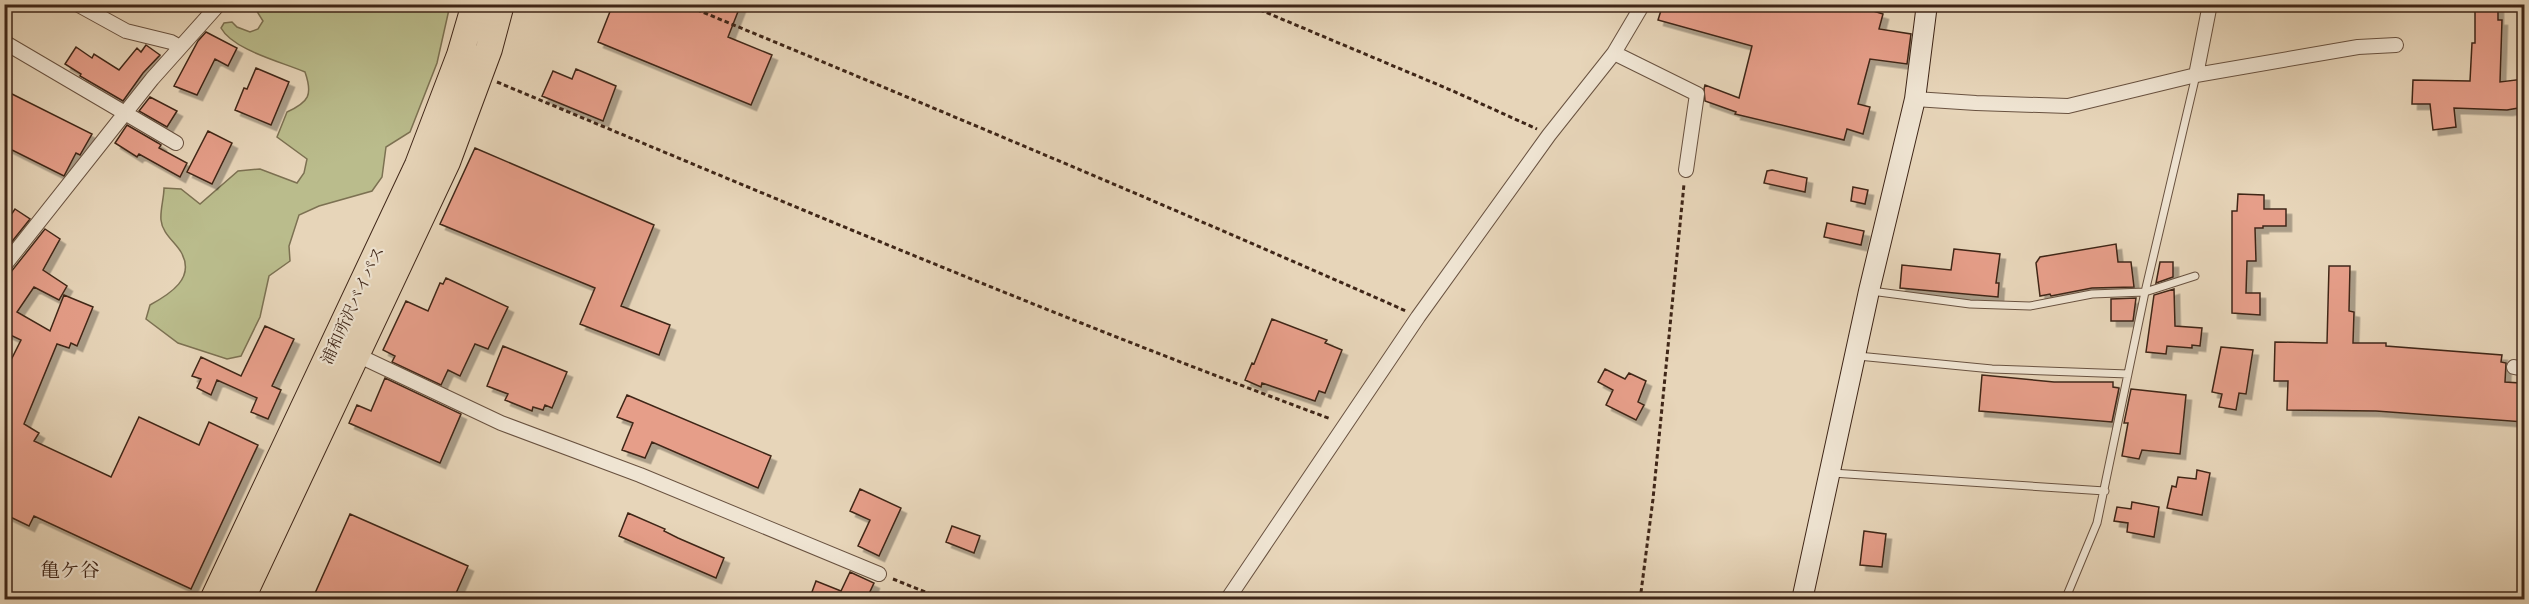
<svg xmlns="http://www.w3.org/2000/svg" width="2529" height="604" font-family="'IM FELL French Canon','Noto Serif JP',serif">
<defs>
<filter id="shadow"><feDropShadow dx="5.5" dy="5.5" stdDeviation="0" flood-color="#0004"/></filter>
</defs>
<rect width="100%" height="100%" fill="#e7d5b9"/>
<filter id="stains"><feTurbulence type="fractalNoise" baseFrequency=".00333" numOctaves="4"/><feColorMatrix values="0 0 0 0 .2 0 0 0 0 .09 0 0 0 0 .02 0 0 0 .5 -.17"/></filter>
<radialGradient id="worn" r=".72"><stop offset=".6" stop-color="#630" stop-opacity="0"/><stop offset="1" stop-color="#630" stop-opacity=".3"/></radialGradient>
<path fill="#babc8c" stroke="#7c7152" stroke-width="1.5" d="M 253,5 L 450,5 L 437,63 L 410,132 L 386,147 L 382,177 L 372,191 L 319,206 L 299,215 L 289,246 L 290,261 L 269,276 L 260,317 L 241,356 L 227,359 L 178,343 L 146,319 L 150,305 C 170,294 196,278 181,252 C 175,242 162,233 161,220 C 160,210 164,198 164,188 L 181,189 L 200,204 L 238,171 L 260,169 L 297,183 L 304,173 L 307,159 L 277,137 L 287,112 C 309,102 313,95 305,72 C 282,62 233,50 221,28 L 224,23 L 232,22 L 237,27 L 250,32 L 258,29 L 263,21 Z"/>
<path fill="#e69e89" stroke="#3f2618" stroke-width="1.5" filter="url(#shadow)" d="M 613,4 L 650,4 L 664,10 L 665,4 L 741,4 L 728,37 L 772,55 L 751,105 L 598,42 Z
M 1663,4 L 1851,4 L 1883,14 L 1879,29 L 1911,34 L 1907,64 L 1870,59 L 1858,104 L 1870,107 L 1863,134 L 1847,129 L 1844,140 L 1735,114 L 1736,112 L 1705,101 L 1704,89 L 1705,85 L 1739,98 L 1752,46 L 1658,20 Z
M 2475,4 L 2498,4 L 2498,20 L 2502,20 L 2500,82 L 2524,79 L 2524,107 L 2507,110 L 2454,108 L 2456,127 L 2433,130 L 2430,104 L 2412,104 L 2413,80 L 2470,81 L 2472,43 L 2475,43 Z
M 206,32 L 237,48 L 228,66 L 215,59 L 197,95 L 174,86 L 198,41 Z
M 146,45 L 160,55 L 143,73 L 123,101 L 80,76 L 81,74 L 65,64 L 76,47 L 92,58 L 94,54 L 119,70 L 137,48 L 141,52 Z
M 256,68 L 289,82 L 271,125 L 235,110 L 244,88 L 247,89 Z
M 576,69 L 616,86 L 603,121 L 542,96 L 553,71 L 572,79 Z
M 4,90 L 92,134 L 80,155 L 76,153 L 64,176 L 4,146 Z
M 150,97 L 177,111 L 167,127 L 139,111 Z
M 127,125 L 158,143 L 161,145 L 159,148 L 187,163 L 180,177 L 139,154 L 137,157 L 115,143 Z
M 208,131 L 232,143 L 212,184 L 187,172 Z
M 475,148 L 654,225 L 621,306 L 670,325 L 659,355 L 580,324 L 595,288 L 440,224 Z
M 1772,170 L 1807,178 L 1805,192 L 1764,183 L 1767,171 Z
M 1853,187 L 1868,190 L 1865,204 L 1851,201 Z
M 2238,194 L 2264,195 L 2264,209 L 2286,209 L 2286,226 L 2263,226 L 2263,228 L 2255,228 L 2256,261 L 2247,261 L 2246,293 L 2260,293 L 2260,315 L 2232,313 L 2232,211 L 2237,211 Z
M 15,209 L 30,219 L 6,249 L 4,225 Z
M 1827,223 L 1864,231 L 1861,245 L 1824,237 Z
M 45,229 L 60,239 L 43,270 L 67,286 L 59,300 L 34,287 L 17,312 L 50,331 L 64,295 L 93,307 L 77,346 L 71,343 L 69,348 L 57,344 L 24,424 L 39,433 L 34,441 L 111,477 L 139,417 L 199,445 L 209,422 L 258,445 L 191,589 L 34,516 L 29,526 L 4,514 L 4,374 L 21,340 L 4,332 L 4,275 L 11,272 Z
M 2116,244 L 2118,262 L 2131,262 L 2134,287 L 2092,288 L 2051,296 L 2050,294 L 2040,296 L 2036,263 L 2040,257 Z
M 1954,249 L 2000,254 L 1996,283 L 1999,283 L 1998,297 L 1900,288 L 1902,265 L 1951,270 Z
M 2160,262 L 2173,262 L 2173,277 L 2156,283 Z
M 2329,266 L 2350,266 L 2349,311 L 2354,312 L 2353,343 L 2386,343 L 2386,346 L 2502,355 L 2501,362 L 2506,363 L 2505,382 L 2520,383 L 2519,401 L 2524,402 L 2524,422 L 2376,411 L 2287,410 L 2288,381 L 2274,381 L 2275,342 L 2327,343 Z
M 446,278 L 508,307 L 488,349 L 475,344 L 460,376 L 448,370 L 441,385 L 392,362 L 395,356 L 383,350 L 406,301 L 428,311 L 440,283 L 443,284 Z
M 2174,289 L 2175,326 L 2202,328 L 2200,346 L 2192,345 L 2192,348 L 2167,346 L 2166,354 L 2146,352 L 2154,295 Z
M 2136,298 L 2133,321 L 2111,321 L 2111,299 Z
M 1272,319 L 1327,340 L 1325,343 L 1342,350 L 1325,393 L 1319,391 L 1315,401 L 1262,383 L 1261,387 L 1245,380 L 1252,363 L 1254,364 Z
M 265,326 L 294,339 L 272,386 L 281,390 L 268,419 L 251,412 L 257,398 L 217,380 L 211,395 L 197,388 L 201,379 L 192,376 L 201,357 L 241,376 Z
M 503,346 L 567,372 L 552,408 L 545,405 L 543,410 L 533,407 L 532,411 L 505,400 L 508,394 L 487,386 Z
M 2221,347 L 2253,350 L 2246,394 L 2239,393 L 2236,410 L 2219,407 L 2222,394 L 2212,392 Z
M 1605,369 L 1625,379 L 1629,373 L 1646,381 L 1638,402 L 1644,405 L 1636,420 L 1606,405 L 1613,390 L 1598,382 Z
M 1982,375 L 2054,382 L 2113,382 L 2113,387 L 2119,388 L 2112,422 L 1979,411 Z
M 385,378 L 461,414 L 440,463 L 349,423 L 357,405 L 371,411 Z
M 2131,389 L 2186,395 L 2180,454 L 2142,450 L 2139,459 L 2122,456 L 2128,423 L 2124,423 Z
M 627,395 L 771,456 L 758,488 L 652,442 L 645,458 L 622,450 L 633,423 L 617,417 Z
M 2197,470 L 2210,473 L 2202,515 L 2167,508 L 2172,486 L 2176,487 L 2178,477 L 2196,479 Z
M 860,489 L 901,508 L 879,556 L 858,546 L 870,520 L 850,511 Z
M 2132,502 L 2159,507 L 2154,537 L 2127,532 L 2128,523 L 2114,521 L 2117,507 L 2131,509 Z
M 628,513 L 665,529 L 664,531 L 678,538 L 724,558 L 716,578 L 619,536 Z
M 350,514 L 468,566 L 453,600 L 312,600 Z
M 952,526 L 980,536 L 974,553 L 946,542 Z
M 1864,531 L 1886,534 L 1882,567 L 1860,565 Z
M 850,572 L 874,583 L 866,600 L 809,600 L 816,581 L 841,591 Z"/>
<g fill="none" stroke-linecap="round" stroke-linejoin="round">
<g stroke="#695240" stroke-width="9">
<path id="lane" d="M 1871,291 L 1970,304 L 2030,306 L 2092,294 L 2145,292 L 2195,276
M 1858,356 L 1992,369 L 2128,374
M 1832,473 L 2105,491
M 2065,600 L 2097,523 L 2145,292 L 2196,75"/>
</g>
<g stroke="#695240" stroke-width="16">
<path id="street" d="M 77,4 L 126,31 L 171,42 L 180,47
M 4,42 L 176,143
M 1614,53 L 1697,94 L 1686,170
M 2196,75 L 2210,4
M 1915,99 L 1976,103 L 2068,106 L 2196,75 L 2358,47 L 2396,45
M 4,266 L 152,79 L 219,4
M 355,354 L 501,423 L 640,475 L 879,574
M 2514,367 L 2524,369
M 1227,600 L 1418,317 L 1549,135 L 1614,53 L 1643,4"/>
</g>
<g stroke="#3f2618" stroke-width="22">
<path id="secondary" d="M 1802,600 L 1869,291 L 1915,99 L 1927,4"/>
</g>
<g stroke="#3f2618" stroke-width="28">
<path id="highway" d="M 213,600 L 418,165 L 460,55 L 475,4
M 241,600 L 447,162 L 489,49 L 501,4"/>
</g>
<path stroke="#3f2618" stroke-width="3" stroke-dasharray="4.5 3" stroke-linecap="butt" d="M 683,4 C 925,104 1167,205 1406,311
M 1246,4 L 1453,91 L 1537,129
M 497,82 C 774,198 1050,315 1331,419
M 893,579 L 945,600
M 1641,595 L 1668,600
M 1640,600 L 1653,499 L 1684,184"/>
<use href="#lane" stroke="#efe4d2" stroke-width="7"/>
<use href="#street" stroke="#efe4d2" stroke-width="14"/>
<use href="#secondary" stroke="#efe4d2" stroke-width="20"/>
<use href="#highway" stroke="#e7d5b9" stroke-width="26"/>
</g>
<g text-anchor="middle" stroke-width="4.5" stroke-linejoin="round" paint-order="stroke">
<g font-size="16" fill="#3f2618" stroke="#efe4d2">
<text transform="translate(352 305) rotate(-65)" y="6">浦和所沢バイパス</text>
</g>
<g font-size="20" fill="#3f2618" stroke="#efe4d2">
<text x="70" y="577">亀ケ谷</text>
</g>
</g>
<rect width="2529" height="604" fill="none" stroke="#e7d5b9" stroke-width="24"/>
<rect x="6" y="6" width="2517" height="592" fill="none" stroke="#3f2618" stroke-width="3"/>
<rect x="12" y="12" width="2505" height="580" fill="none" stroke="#3f2618" stroke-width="1.5"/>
<rect width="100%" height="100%" filter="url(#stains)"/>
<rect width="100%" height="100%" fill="url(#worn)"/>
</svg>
